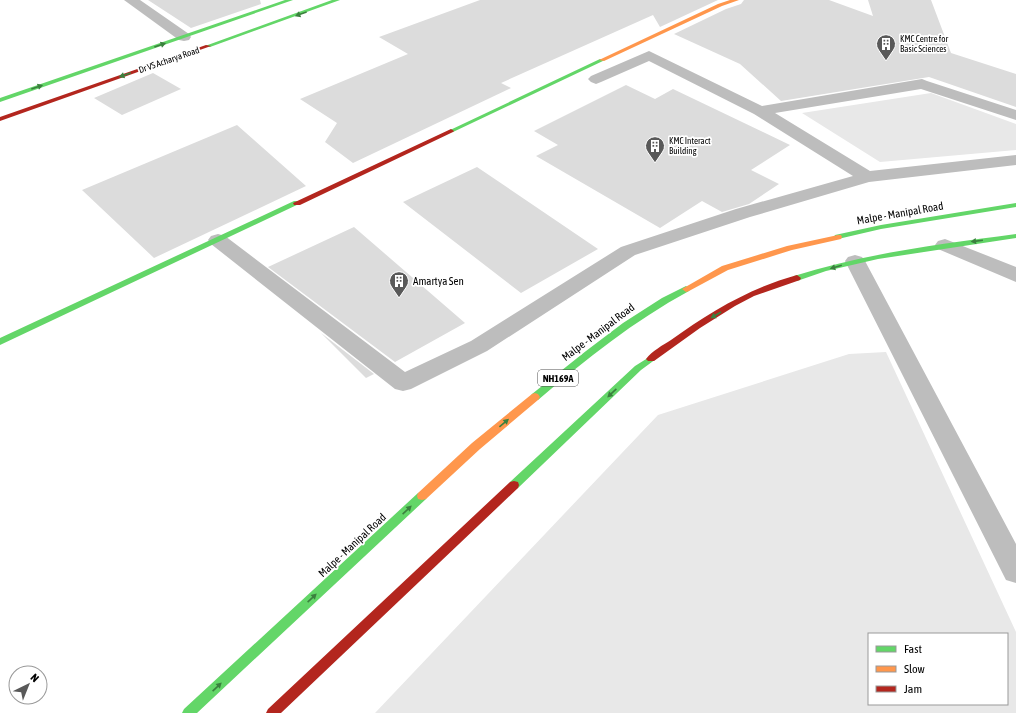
<svg xmlns="http://www.w3.org/2000/svg" width="1016" height="713" font-family="'Asap Condensed',sans-serif">
<rect width="100%" height="100%" fill="#fff"/>
<path fill="#e8e8e8" fill-rule="evenodd" d="M 931,93 L 1016,124 L 1016,150 L 880,162 L 802,113 Z
M 886,352 L 1016,632 L 1016,713 L 375,713 L 658,415 L 849,354 ZM 869,634 L 1007,634 L 1007,704 L 869,704 Z"/>
<path fill="#dcdcdc" d="M 148,0 L 260,0 L 261,4 L 191,28 Z
M 480,0 L 718,0 L 660,27 L 653,15 L 501,83 L 511,88 L 353,163 L 325,142 L 337,123 L 300,99 L 408,54 L 379,37 Z
M 744,0 L 829,0 L 873,16 L 868,0 L 931,0 L 951,53 L 1016,74 L 1016,107 L 929,77 L 781,101 L 740,64 L 674,34 L 726,9 L 741,4 Z
M 153,73 L 181,89 L 122,115 L 94,98 Z
M 626,85 L 655,99 L 673,89 L 790,145 L 751,170 L 779,184 L 749,204 L 722,212 L 702,201 L 660,228 L 536,156 L 558,145 L 534,131 Z
M 237,125 L 306,186 L 154,258 L 82,190 Z
M 477,167 L 598,249 L 521,293 L 403,202 Z
M 354,227 L 465,323 L 395,362 L 268,267 Z
M 321,333 L 374,374 L 366,378 Z"/>
<g fill="none" stroke-linecap="round" stroke-linejoin="round">
<path fill="#bdbdbd" fill-rule="evenodd" d="M 124,0 L 140,0 L 189,34 L 191,37 L 189,40 L 184,41 L 179,40 Z
M 649,51 L 762,106 L 922,79 L 927,81 L 1016,110 L 1016,120 L 921,89 L 775,113 L 870,171 L 1016,155 L 1016,165 L 869,182 L 750,217 L 635,255 L 487,351 L 411,389 L 403,391 L 395,389 L 211,244 L 208,240 L 211,236 L 218,234 L 225,236 L 405,372 L 471,341 L 621,247 L 736,209 L 853,176 L 754,114 L 649,61 L 601,82 L 596,84 L 591,82 L 588,79 L 591,76 Z
M 945,239 L 1016,267 L 1016,282 L 938,249 L 935,245 L 938,241 Z
M 855,255 L 862,257 L 865,261 L 1016,544 L 1016,583 L 1006,580 L 845,261 L 848,257 Z"/>
<path fill="#63d668" fill-rule="evenodd" d="M 285,0 L 293,0 L 0,102 L 0,98 Z
M 332,0 L 340,0 L 210,47 L 205,46 Z
M 600,59 L 605,60 L 453,132 L 449,132 L 448,131 Z
M 294,201 L 300,201 L 301,203 L 0,345 L 0,338 Z
M 1016,203 L 1016,207 L 881,229 L 838,239 L 834,237 L 835,235 L 881,225 Z
M 1016,234 L 1016,238 L 878,259 L 826,271 L 797,281 L 793,278 L 794,276 C 867,253 941,244 1016,234 Z
M 686,286 L 690,289 L 689,291 C 634,321 586,359 538,400 L 532,400 L 530,397 L 532,394 L 586,351 L 623,323 L 662,298 Z
M 651,356 L 656,359 L 641,370 L 518,488 L 514,489 L 510,488 L 509,485 L 510,482 L 635,366 Z
M 422,492 L 426,493 L 427,496 L 426,499 L 197,713 L 182,713 L 184,709 L 418,493 Z"/>
<path fill="#ff974d" fill-rule="evenodd" d="M 730,0 L 739,0 L 722,6 L 604,61 L 599,60 L 718,4 Z
M 838,235 L 841,235 L 842,237 L 841,239 L 792,250 L 728,270 L 689,291 L 686,292 L 682,289 L 722,266 L 787,246 Z
M 535,393 L 538,394 L 540,397 L 538,400 L 480,449 L 426,499 L 422,500 L 418,499 L 417,496 L 418,493 L 472,443 L 532,394 Z"/>
<path fill="#b3261e" fill-rule="evenodd" d="M 206,45 L 211,46 L 0,121 L 0,117 Z
M 451,129 L 454,131 L 453,132 L 300,205 L 294,205 L 293,203 Z
M 797,275 L 801,278 L 800,280 L 754,296 L 735,306 L 700,328 L 654,361 L 648,361 L 646,359 C 652,351 663,345 671,340 C 710,312 750,288 797,275 Z
M 514,481 L 518,482 L 519,485 L 518,488 L 281,713 L 266,713 L 268,709 L 510,482 Z"/>
</g>
<defs><path id="oneway-solid" d="M-6-.8H1V-3.2L6.5 0L1 3.2V.8H-6Z"/></defs>
<g fill="#3b803e">
<use href="#oneway-solid" transform="translate(301 14) rotate(160)"/>
<use href="#oneway-solid" transform="translate(160 45) rotate(-19)"/>
<use href="#oneway-solid" transform="translate(125 75) rotate(161)"/>
<use href="#oneway-solid" transform="translate(37 87) rotate(-19)"/>
<use href="#oneway-solid" transform="translate(977 241) rotate(173)"/>
<use href="#oneway-solid" transform="translate(836 267) rotate(164)"/>
<use href="#oneway-solid" transform="translate(716 315) rotate(150)"/>
<use href="#oneway-solid" transform="translate(612 393) rotate(137)"/>
<use href="#oneway-solid" transform="translate(504 423) rotate(-40)"/>
<use href="#oneway-solid" transform="translate(407 510) rotate(-43)"/>
<use href="#oneway-solid" transform="translate(312 598) rotate(-43)"/>
<use href="#oneway-solid" transform="translate(217 687) rotate(-43)"/>
</g>
<defs>
<g id="building-pin" transform="scale(1)"><path d="M0 17L-7.5 6A9.5 9.5 0 1 1 7.5 6Z" fill="#595959" stroke="#fff"/><path d="M-4-6H4V6H1V3H-1V6H-4ZM-2.5-4.3h1.7v1.8h-1.7ZM.8-4.3h1.7v1.8H.8ZM-2.5-1h1.7V.8h-1.7ZM.8-1h1.7V.8H.8Z" fill="#fff"/></g>
</defs>
<g fill-rule="evenodd">
<use href="#building-pin" x="886" y="44"/>
<use href="#building-pin" x="655" y="146"/>
<use href="#building-pin" x="399" y="281"/>
</g>
<g text-anchor="middle" stroke-width="3.5" stroke-linejoin="round" paint-order="stroke">
<g font-size="9" fill="#000" stroke="#fff" text-anchor="start">
<text x="900" y="42">KMC Centre for<tspan x="900" dy="10">Basic Sciences</tspan></text>
<text x="669" y="144">KMC Interact<tspan x="669" dy="10">Building</tspan></text>
</g>
<g font-size="9" fill="#000" stroke="#fff">
<text transform="translate(169 60) rotate(-19)" y="3">Dr VS Acharya Road</text>
</g>
<rect fill="#fff" stroke="#4c4c4c" stroke-width="1" x="538" y="370" width="40" height="16" rx="3"/>
<g font-size="10" font-weight="bold" fill="#000">
<text x="558" y="382">NH169A</text>
</g>
<g font-size="11" fill="#000" stroke="#fff">
<text transform="translate(900 213) rotate(-10)" y="4">Malpe - Manipal Road</text>
<text transform="translate(598 332) rotate(-37)" y="4">Malpe - Manipal Road</text>
<text transform="translate(352 545) rotate(-43)" y="4">Malpe - Manipal Road</text>
</g>
<g font-size="11" fill="#000" stroke="#fff" text-anchor="start">
<text x="413" y="285">Amartya Sen</text>
</g>
</g>
<rect x="868" y="633" width="140" height="72" fill="#ffffff" stroke="#999999"/>
<rect x="876" y="646" width="20" height="6" fill="#63d668" stroke="#999999"/>
<text x="904" y="653" font-size="12" fill="#000000">Fast</text>
<rect x="876" y="666" width="20" height="6" fill="#ff974d" stroke="#999999"/>
<text x="904" y="673" font-size="12" fill="#000000">Slow</text>
<rect x="876" y="686" width="20" height="6" fill="#b3261e" stroke="#999999"/>
<text x="904" y="693" font-size="12" fill="#000000">Jam</text>
<g transform="translate(28 685) rotate(43)"><circle r="19" fill="#ffffff" stroke="#999999"/>
<path d="M0-3L7 15L0 10L-7 15Z" fill="#595959"/>
<text y="-6" font-size="11" font-weight="bold" text-anchor="middle" fill="#000000">N</text>
</g>
</svg>
